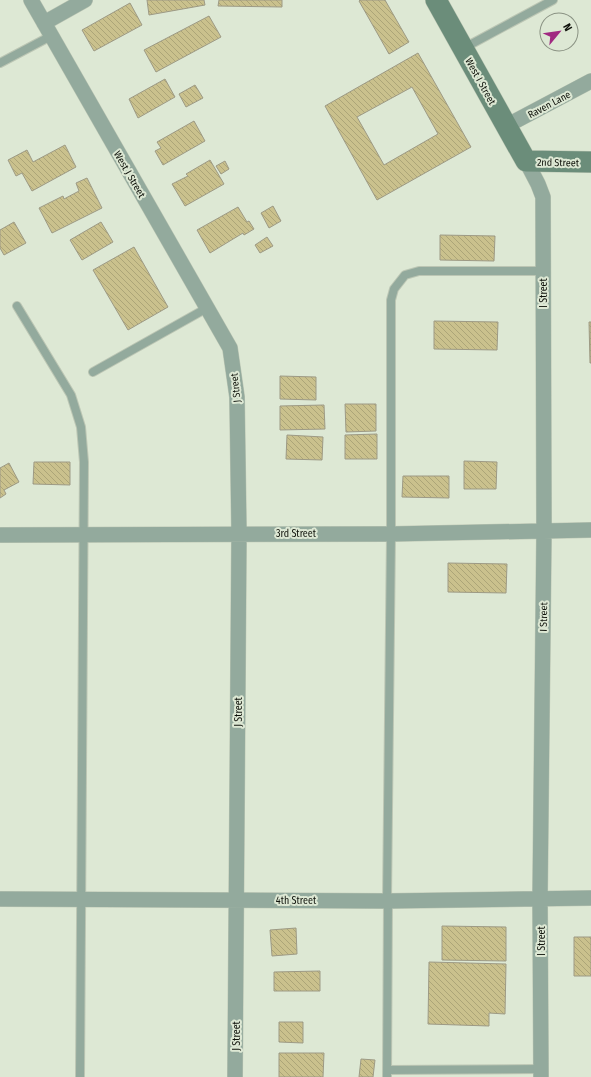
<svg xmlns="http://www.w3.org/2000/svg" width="591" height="1077" font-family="'Fira Sans Condensed',sans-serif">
<defs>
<pattern id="building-back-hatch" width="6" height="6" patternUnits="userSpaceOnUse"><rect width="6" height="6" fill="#cac18d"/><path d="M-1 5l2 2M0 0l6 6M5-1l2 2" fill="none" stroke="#aca578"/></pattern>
</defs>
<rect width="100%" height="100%" fill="#dde8d4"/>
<path fill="url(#building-back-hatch)" stroke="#9d9a85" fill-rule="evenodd" d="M 147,0 L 204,0 L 205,5 L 149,15 Z
M 219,0 L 282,0 L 282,7 L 218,6 Z
M 360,0 L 385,0 L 409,42 L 389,54 L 359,1 Z
M 130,3 L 142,25 L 94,51 L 82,30 Z
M 209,16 L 221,37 L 156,72 L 144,50 Z
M 418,53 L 471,147 L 377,200 L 325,106 ZM 412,87 L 438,134 L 384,165 L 357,117 Z
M 165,79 L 175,97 L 138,118 L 129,99 Z
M 195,85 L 203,98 L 186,107 L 179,94 Z
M 194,121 L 205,141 L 163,165 L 155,151 L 161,148 L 157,142 Z
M 65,145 L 76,167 L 32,191 L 22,173 L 16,176 L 8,160 L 27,150 L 33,162 Z
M 210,160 L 224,184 L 185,206 L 172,184 L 188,176 L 186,174 Z
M 225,161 L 229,169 L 221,174 L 216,166 Z
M 87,178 L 102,208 L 52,233 L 39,208 L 63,196 L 64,199 L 79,191 L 76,183 Z
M 273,206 L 281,221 L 269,228 L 261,213 Z
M 238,207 L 247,222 L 249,221 L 254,229 L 244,235 L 243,233 L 210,253 L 197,230 Z
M 14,222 L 26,243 L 4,255 L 0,248 L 0,230 Z
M 101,222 L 113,242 L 82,260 L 70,240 Z
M 440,235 L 495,236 L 494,261 L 440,260 Z
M 267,237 L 273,246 L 260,253 L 255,245 Z
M 134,247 L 168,307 L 128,330 L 93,270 Z
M 434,321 L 498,322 L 497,350 L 434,349 Z
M 589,322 L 591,322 L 591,363 L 590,363 Z
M 280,376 L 316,377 L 316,400 L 280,399 Z
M 345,404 L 376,404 L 376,431 L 346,432 Z
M 324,405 L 325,429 L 280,430 L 280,406 Z
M 377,434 L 377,459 L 345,459 L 345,435 Z
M 287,435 L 323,437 L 322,460 L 286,459 Z
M 464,461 L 497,462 L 496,489 L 464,489 Z
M 34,462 L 70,462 L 70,485 L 33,484 Z
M 9,463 L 19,482 L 4,490 L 6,494 L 0,498 L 0,468 Z
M 403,476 L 449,476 L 449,498 L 402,497 Z
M 448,563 L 507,564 L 506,593 L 448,592 Z
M 442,926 L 506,927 L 506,961 L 442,960 Z
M 296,928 L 297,954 L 272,956 L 270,930 Z
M 574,937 L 591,937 L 591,976 L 574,976 Z
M 429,962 L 506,964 L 505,1014 L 489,1013 L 489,1026 L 428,1024 Z
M 320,971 L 320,991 L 274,991 L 274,972 Z
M 279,1022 L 303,1022 L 303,1043 L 279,1042 Z
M 279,1053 L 324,1053 L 323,1077 L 279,1077 Z
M 361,1059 L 375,1060 L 373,1077 L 359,1077 Z"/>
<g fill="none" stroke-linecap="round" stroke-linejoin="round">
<g stroke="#bcc6b4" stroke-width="10">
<path id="lane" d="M 464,48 L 553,0
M 0,63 L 51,36
M 17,306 L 71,395 L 81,427 L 84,462 L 80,1077
M 93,372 L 207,308
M 387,901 L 391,534 L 391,300 L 394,289 L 405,275 L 419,271 L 543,271
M 387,1070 L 541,1069
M 387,1077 L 388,900"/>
</g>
<g stroke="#bcc6b4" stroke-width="16">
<path id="street" d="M 31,0 L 230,348 L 237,397 L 239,533 L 235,1077
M 44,23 L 85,0
M 506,126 L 591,81
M 526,161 L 538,184 L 543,197 L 544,531 L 540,898 L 541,1077
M 0,535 L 391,534 L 591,530
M 0,899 L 387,901 L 591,898"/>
</g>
<g stroke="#bcc6b4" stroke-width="22">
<path id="secondary" d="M 436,0 L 526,161 L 591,162"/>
</g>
<use href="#lane" stroke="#93aa9d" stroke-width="8"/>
<use href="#street" stroke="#93aa9d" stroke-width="15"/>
<use href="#secondary" stroke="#6b8d7a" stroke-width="21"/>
</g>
<g text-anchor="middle" stroke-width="4" stroke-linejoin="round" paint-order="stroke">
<g font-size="10" fill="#0e110a" stroke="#dde8d4">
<text transform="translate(481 81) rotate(61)" y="4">West I Street</text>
<text transform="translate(549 104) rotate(-28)" y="4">Raven Lane</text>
<text transform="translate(558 162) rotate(1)" y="4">2nd Street</text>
<text transform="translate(130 174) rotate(60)" y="4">West J Street</text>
<text transform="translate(543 293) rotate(-90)" y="4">I Street</text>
<text transform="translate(235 388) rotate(-96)" y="4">J Street</text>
<text x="296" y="537">3rd Street</text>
<text transform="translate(543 617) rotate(-89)" y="4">I Street</text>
<text transform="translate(238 712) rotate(-90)" y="4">J Street</text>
<text x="296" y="904">4th Street</text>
<text transform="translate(541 941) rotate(-90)" y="4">I Street</text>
<text transform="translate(236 1036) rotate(-90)" y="4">J Street</text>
</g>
</g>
<g transform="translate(559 32) rotate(61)"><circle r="19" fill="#dde8d4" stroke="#8a9283"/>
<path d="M0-3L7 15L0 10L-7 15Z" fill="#a12981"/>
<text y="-6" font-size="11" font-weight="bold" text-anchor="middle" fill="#0e110a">N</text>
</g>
</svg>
